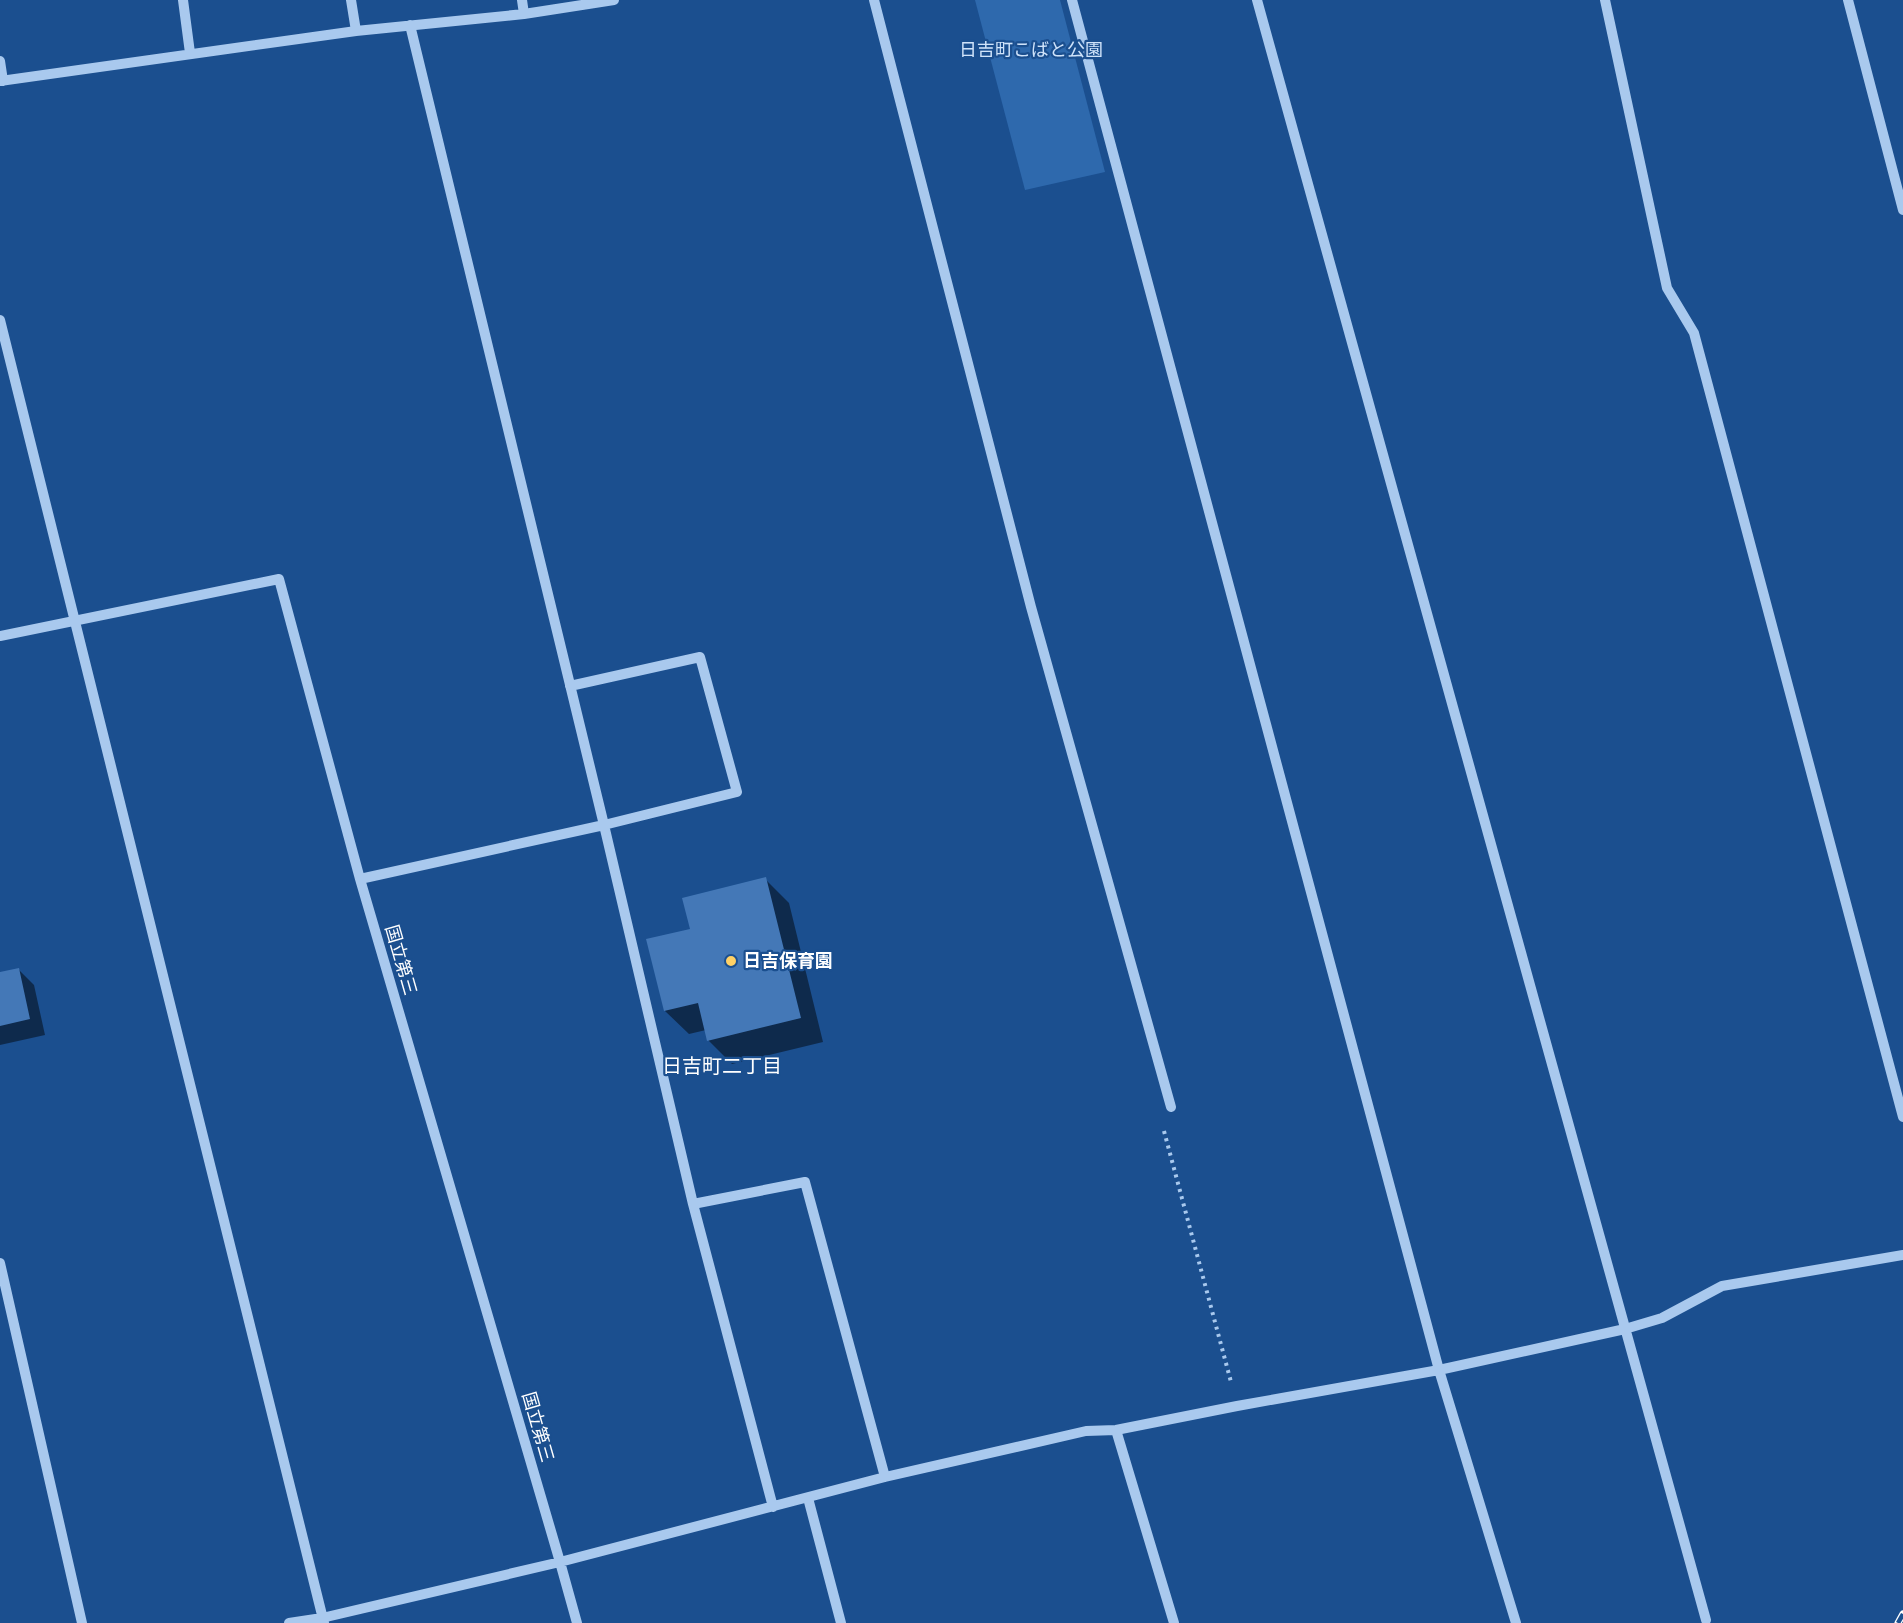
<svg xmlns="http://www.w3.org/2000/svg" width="1903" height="1623" font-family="Poppins,'Noto Sans JP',sans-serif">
<rect width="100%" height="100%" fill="#1b4f8f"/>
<path fill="#2e69ad" d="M 975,0 L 1060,0 L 1105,172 L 1025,190 Z"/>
<path fill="#0007" d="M 765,879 L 789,903 L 823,1042 L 732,1064 L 709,1041 L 706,1030 L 689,1034 L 665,1011 L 692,930 Z
M 18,969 L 34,985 L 45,1035 L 0,1045 L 0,973 Z"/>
<path fill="#4478b7" d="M 766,877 L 801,1018 L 707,1041 L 698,1003 L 664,1011 L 646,939 L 690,929 L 682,898 Z
M 19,968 L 30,1019 L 0,1026 L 0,972 Z"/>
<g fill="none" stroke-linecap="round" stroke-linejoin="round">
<path stroke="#a9c9ee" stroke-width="4" stroke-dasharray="3 4.5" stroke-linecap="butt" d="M 1164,1131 L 1231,1382"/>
<path stroke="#a9c9ee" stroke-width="10" d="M 183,0 L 190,53
M 351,0 L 356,31
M 522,0 L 524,14
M 874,0 L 1031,607 L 1171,1107
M 1072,0 L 1439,1370 L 1516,1623
M 1257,0 L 1706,1620
M 1605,0 L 1667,288 L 1694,333 L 1903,1117
M 1848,0 L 1903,210
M 410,25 L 604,825 L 693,1204 L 773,1507
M 0,61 L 3,81
M 0,81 L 356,31 L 524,14 L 614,0
M 0,320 L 324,1623
M 0,636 L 279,579 L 360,879 L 560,1562 L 577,1623
M 360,879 L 604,825 L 737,792 L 700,657 L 570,686
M 693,1204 L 805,1182 L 885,1477
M 0,1263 L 82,1623
M 1116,1430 L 1174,1623
M 808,1498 L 841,1623
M 289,1623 L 322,1618 L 560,1562 L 885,1477 L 1086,1431 L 1116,1430 L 1237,1406 L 1439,1370 L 1625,1329 L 1662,1318 L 1722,1286 L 1903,1255"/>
<g stroke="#fff" stroke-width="7">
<path id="rail" d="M 1898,1623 L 1903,1614"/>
</g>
<use href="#rail" stroke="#1b4f8f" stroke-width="4.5" stroke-dasharray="14" stroke-linecap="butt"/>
</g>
<circle fill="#ffd166" stroke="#1b4f8f" stroke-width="2" cx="731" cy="961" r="6"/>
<g text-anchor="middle" stroke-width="4.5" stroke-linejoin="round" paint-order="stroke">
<g font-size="18" fill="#cfe3fa" stroke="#1b4f8f">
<text x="1031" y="56">日吉町こばと公園</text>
</g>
<g font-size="18" fill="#fff" stroke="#1b4f8f">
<text transform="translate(401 960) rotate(74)" y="6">国立第三</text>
<text transform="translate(538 1427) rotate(74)" y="6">国立第三</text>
</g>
<g font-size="18" font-weight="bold" fill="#fff" stroke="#1b4f8f" text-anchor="start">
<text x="743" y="967">日吉保育園</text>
</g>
<g font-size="20" fill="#fff" stroke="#1b4f8f">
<text x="722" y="1073">日吉町二丁目</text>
</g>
</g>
</svg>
